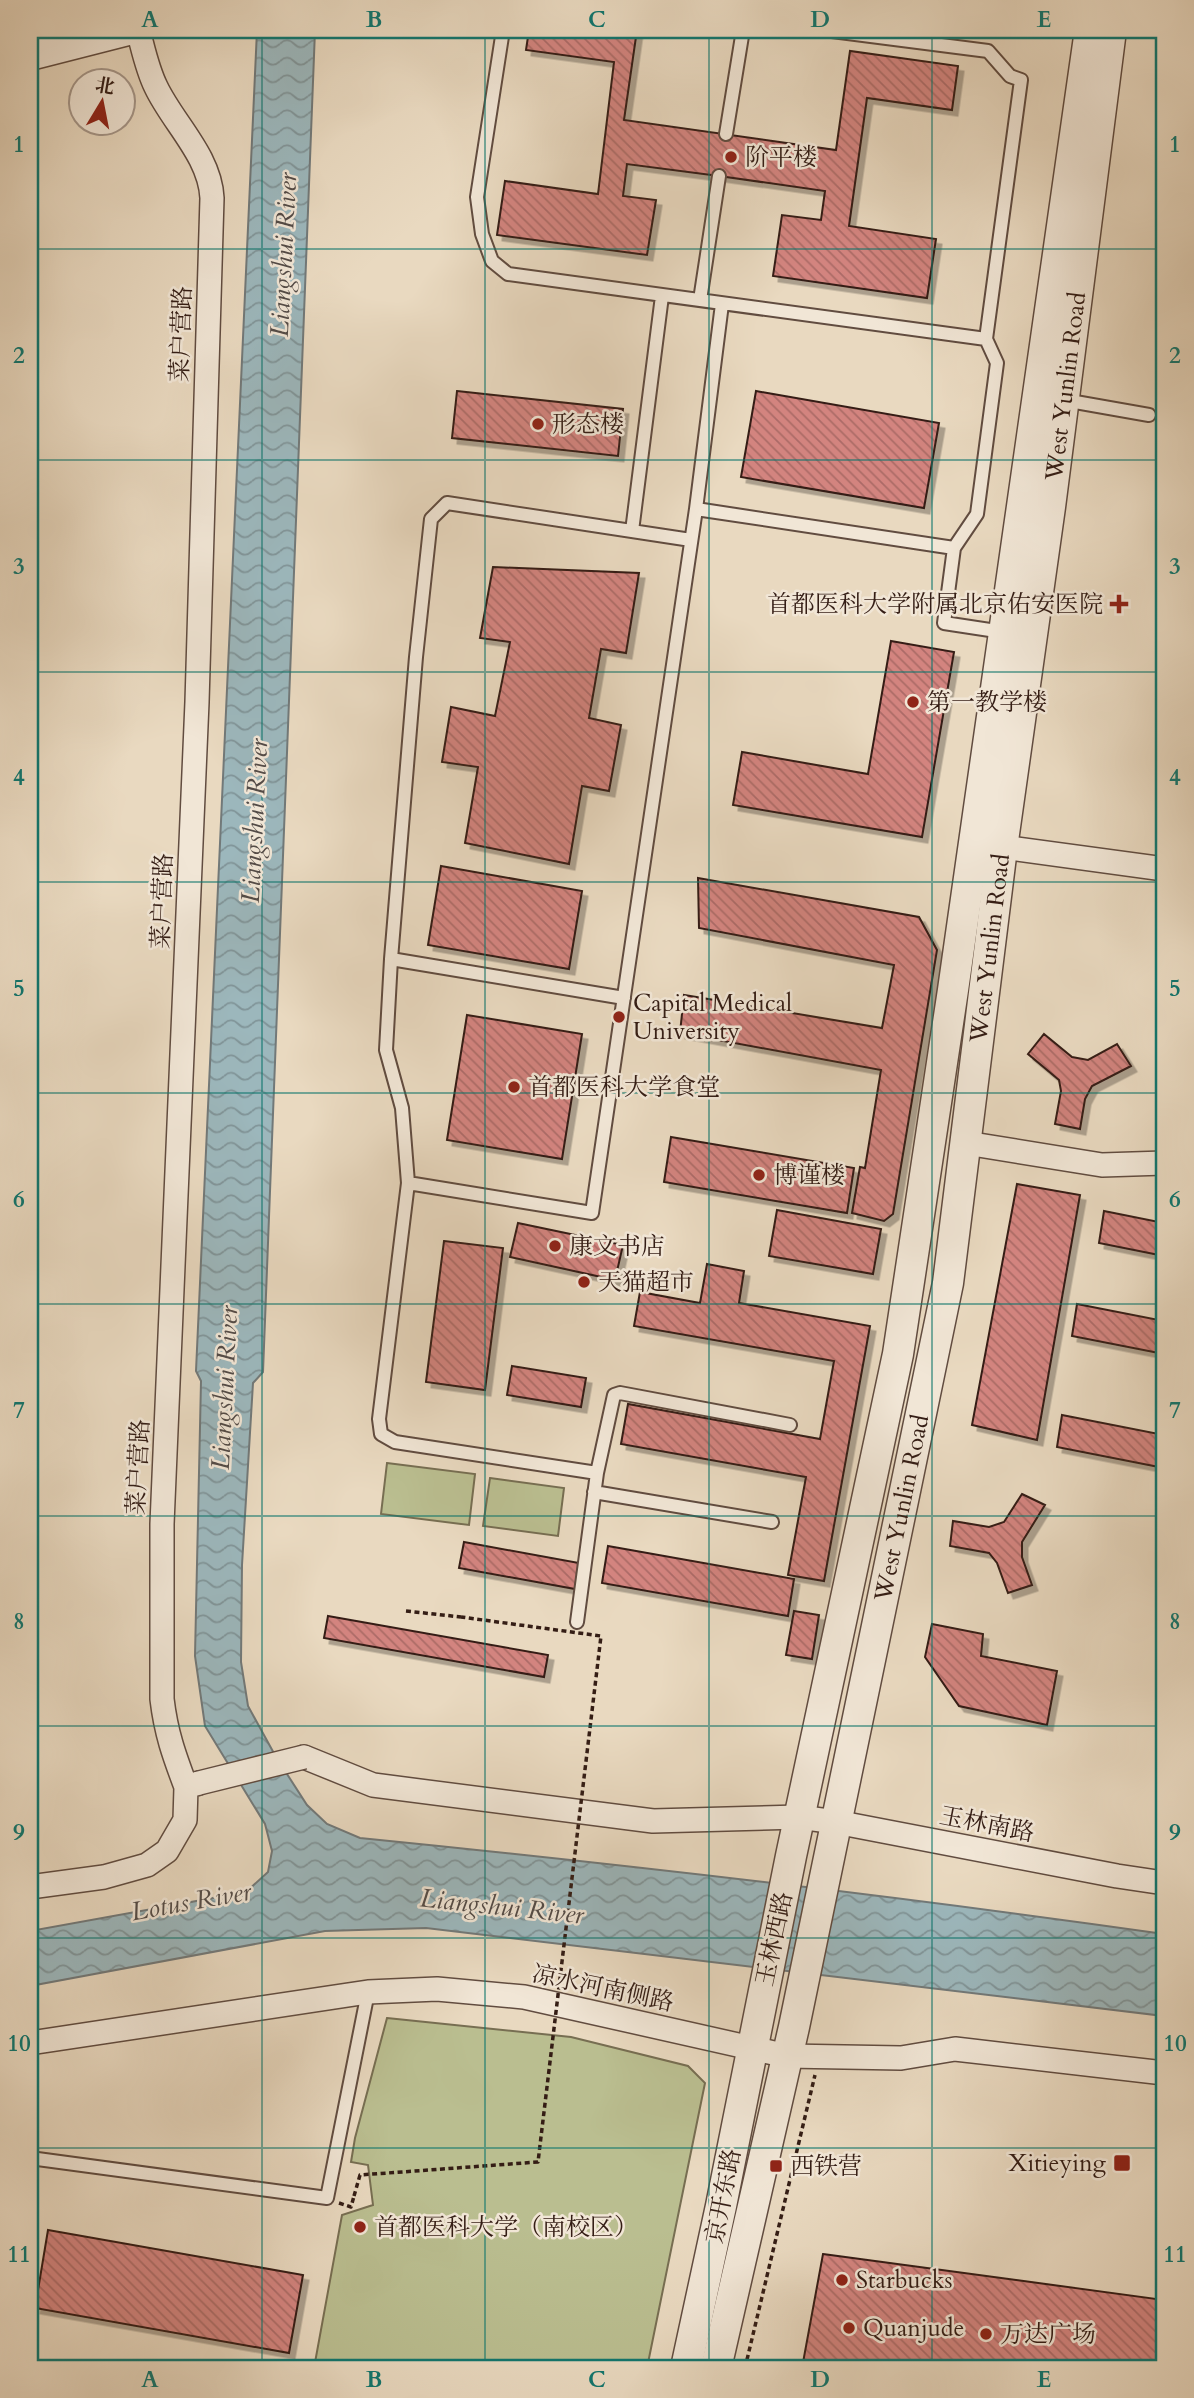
<svg xmlns="http://www.w3.org/2000/svg" width="1194" height="2398" font-family="Cardo,'Noto Serif SC',serif">
<defs>
<pattern id="water-waves" width="16" height="10" patternUnits="userSpaceOnUse" patternTransform="scale(1.75)"><rect width="16" height="10" fill="#9cb7bc"/><path d="M0 5q4-4 8 0t8 0" fill="none" stroke="#809498"/></pattern>
<pattern id="building-back-hatch" width="6" height="6" patternUnits="userSpaceOnUse" patternTransform="scale(1.75)"><rect width="6" height="6" fill="#d3847f"/><path d="M-1 5l2 2M0 0l6 6M5-1l2 2" fill="none" stroke="#ac6b67"/></pattern>
<filter id="shadow"><feDropShadow dx="5.5" dy="5.5" stdDeviation="0" flood-color="#0004"/></filter>
</defs>
<rect width="100%" height="100%" fill="#e9d9c0"/>
<filter id="stains"><feTurbulence type="fractalNoise" baseFrequency=".00286" numOctaves="4"/><feColorMatrix values="0 0 0 0 .2 0 0 0 0 .09 0 0 0 0 .02 0 0 0 .5 -.17"/></filter>
<radialGradient id="worn" r=".72"><stop offset=".6" stop-color="#630" stop-opacity="0"/><stop offset="1" stop-color="#630" stop-opacity=".3"/></radialGradient>
<path fill="#babe90" stroke="#776e52" stroke-width="2" d="M 387,1463 L 475,1474 L 469,1525 L 381,1514 Z
M 490,1478 L 564,1488 L 558,1536 L 483,1526 Z
M 387,2018 L 571,2037 L 688,2066 L 705,2083 L 647,2368 L 314,2368 L 342,2215 L 373,2205 L 368,2165 L 351,2162 L 355,2138 Z"/>
<path fill="url(#water-waves)" stroke="#727979" stroke-width="2" d="M 257,30 L 315,30 L 263,1372 L 253,1383 L 242,1565 L 241,1662 L 248,1706 L 276,1757 L 307,1805 L 327,1824 L 360,1838 C 630,1865 896,1896 1164,1934 L 1164,2016 L 426,1928 L 325,1931 L 30,1986 L 30,1931 L 246,1892 L 268,1872 L 272,1851 L 265,1824 L 205,1726 L 195,1656 L 201,1381 L 196,1371 Z"/>
<path fill="url(#building-back-hatch)" stroke="#341d15" stroke-width="2" filter="url(#shadow)" d="M 529,30 L 637,30 L 624,120 L 836,150 L 850,51 L 958,66 L 952,110 L 867,98 L 849,226 L 936,239 L 927,298 L 773,276 L 782,215 L 821,220 L 825,191 L 719,176 L 627,164 L 623,196 L 656,200 L 647,255 L 497,235 L 505,181 L 598,194 L 614,62 L 526,50 Z
M 457,391 L 623,409 L 618,456 L 452,438 Z
M 756,391 L 939,423 L 924,508 L 741,477 Z
M 493,567 L 639,573 L 626,653 L 601,649 L 589,718 L 621,725 L 609,791 L 582,786 L 569,864 L 465,843 L 478,767 L 442,762 L 451,707 L 495,716 L 510,642 L 480,638 Z
M 891,641 L 954,652 L 922,837 L 733,805 L 742,752 L 868,774 Z
M 441,866 L 582,891 L 569,969 L 428,945 Z
M 698,878 L 919,917 L 937,950 L 893,1214 L 884,1221 L 852,1213 L 860,1167 L 865,1168 L 881,1070 L 680,1033 L 684,995 L 882,1028 L 894,965 L 699,928 Z
M 467,1015 L 582,1034 L 562,1159 L 447,1140 Z
M 1044,1034 L 1072,1057 L 1088,1060 L 1117,1044 L 1131,1066 L 1092,1086 L 1085,1099 L 1080,1129 L 1055,1124 L 1061,1091 L 1059,1080 L 1028,1054 Z
M 671,1137 L 854,1168 L 847,1213 L 664,1182 Z
M 1017,1184 L 1080,1195 L 1037,1440 L 972,1425 Z
M 777,1210 L 881,1229 L 873,1274 L 769,1256 Z
M 1104,1211 L 1164,1223 L 1164,1256 L 1099,1243 Z
M 518,1223 L 623,1245 L 615,1280 L 510,1257 Z
M 444,1241 L 503,1248 L 485,1390 L 426,1382 Z
M 707,1264 L 744,1271 L 739,1303 L 870,1326 L 824,1581 L 788,1575 L 806,1477 L 621,1444 L 628,1404 L 820,1439 L 834,1361 L 634,1326 L 640,1292 L 700,1303 Z
M 1077,1304 L 1164,1321 L 1164,1354 L 1072,1336 Z
M 512,1366 L 586,1378 L 581,1407 L 507,1395 Z
M 1062,1415 L 1164,1435 L 1164,1468 L 1057,1447 Z
M 1022,1494 L 1045,1505 L 1022,1542 L 1022,1557 L 1032,1585 L 1008,1593 L 997,1563 L 989,1553 L 950,1546 L 953,1521 L 989,1527 L 1004,1522 Z
M 464,1542 L 579,1563 L 575,1589 L 459,1568 Z
M 608,1546 L 794,1579 L 788,1616 L 602,1583 Z
M 794,1611 L 819,1615 L 812,1659 L 786,1655 Z
M 328,1616 L 548,1655 L 544,1677 L 324,1638 Z
M 932,1624 L 983,1634 L 981,1656 L 1057,1671 L 1047,1725 L 959,1706 L 925,1657 Z
M 48,2230 L 303,2275 L 289,2353 L 35,2308 Z
M 823,2254 L 1164,2300 L 1164,2368 L 802,2368 Z"/>
<g fill="none" stroke-linecap="round" stroke-linejoin="round">
<g stroke="#614c40" stroke-width="16">
<path id="service" d="M 503,30 L 477,197 L 482,234 L 492,261 L 508,274 L 986,339 L 1021,80 L 1010,76 L 988,51 L 824,30
M 726,134 L 743,30
M 700,300 L 719,176
M 986,339 L 997,363 L 977,514 L 954,548 L 944,623 L 1003,632
M 1064,400 L 1149,415
M 696,509 L 954,548
M 632,531 L 662,296
M 391,959 L 624,998
M 408,1183 L 592,1213 L 696,509 L 722,304
M 597,1473 L 395,1442 L 381,1434 L 379,1419 L 408,1183 L 402,1108 L 386,1050 L 391,959 L 416,657 L 431,519 L 447,503 L 691,540
M 594,1492 L 772,1522
M 577,1622 L 597,1473 L 614,1395 L 620,1393 L 790,1425
M 30,2158 L 327,2198 L 368,1992"/>
</g>
<g stroke="#614c40" stroke-width="26">
<path id="minor" d="M 138,30 C 143,48 147,69 156,87 C 173,123 210,156 212,198 L 197,702 L 162,1524 L 162,1699 C 166,1733 174,1755 186,1787 L 199,1783
M 988,845 L 1164,869
M 966,1143 L 1102,1165 L 1164,1163
M 304,1757 L 373,1785 L 653,1821 L 799,1817 L 836,1822 L 1117,1876 L 1164,1883
M 30,1887 L 104,1877 L 147,1865 L 167,1851 L 185,1820 L 186,1787
M 30,2043 L 368,1992 L 437,1989 L 524,1997 L 787,2056 L 901,2058 L 955,2049 L 1164,2073"/>
</g>
<g stroke="#614c40" stroke-width="33">
<g id="tertiary">
<path d="M 30,55 L 128,30"/>
<path d="M 686,2368 L 721,2206 L 791,1856 L 898,1354 L 953,990 L 1090,30"/>
<path id="s1" d="M 716,2368 L 794,2027 L 948,1283 L 1002,848 L 1050,507 L 1111,30"/>
</g>
</g>
<path stroke="#341d15" stroke-width="3.5" stroke-dasharray="5 3.5" stroke-linecap="butt" d="M 406,1611 L 461,1617
M 339,2203 L 351,2207 L 354,2196
M 745,2368 L 815,2075"/>
<use href="#service" stroke="#f1e6d6" stroke-width="12"/>
<use href="#minor" stroke="#f1e6d6" stroke-width="23"/>
<use href="#tertiary" stroke="#f1e6d6" stroke-width="30"/>
<g stroke="#614c40" stroke-width="26" stroke-linecap="butt">
<path id="minor-bridge" d="M 199,1783 L 304,1757"/>
</g>
<path stroke="#341d15" stroke-width="3.5" stroke-dasharray="5 3.5" stroke-linecap="butt" d="M 354,2196 L 360,2175 L 538,2162 L 601,1636 L 461,1617"/>
<use href="#minor-bridge" stroke="#f1e6d6" stroke-width="23"/>
</g>
<path fill="none" stroke="#0f766e" stroke-width="2" stroke-opacity="0.55" d="M 262,30 L 262,2368M 485,30 L 485,2368M 709,30 L 709,2368M 932,30 L 932,2368M 30,249 L 1164,249M 30,460 L 1164,460M 30,672 L 1164,672M 30,882 L 1164,882M 30,1093 L 1164,1093M 30,1304 L 1164,1304M 30,1516 L 1164,1516M 30,1726 L 1164,1726M 30,1938 L 1164,1938M 30,2148 L 1164,2148"/>
<g fill="#8f2418" stroke="#f1e6d6" stroke-width="2.5">
<circle cx="731" cy="157" r="7"/>
<circle cx="538" cy="424" r="7"/>
<path d="M1115.5 593.5h7v7h7v7h-7v7h-7v-7h-7v-7h7z"/>
<circle cx="913" cy="702" r="7"/>
<circle cx="619" cy="1017" r="7"/>
<circle cx="514" cy="1087" r="7"/>
<circle cx="759" cy="1175" r="7"/>
<circle cx="555" cy="1246" r="7"/>
<circle cx="584" cy="1282" r="7"/>
<rect x="1113" y="2154" width="18" height="18" rx="3.5"/>
<rect x="769" y="2159" width="14" height="14" rx="3.5"/>
<circle cx="360" cy="2227" r="7"/>
<circle cx="842" cy="2280" r="7"/>
<circle cx="849" cy="2328" r="7"/>
<circle cx="986" cy="2334" r="7"/>
</g>
<g text-anchor="middle" stroke-width="5" stroke-linejoin="round" paint-order="stroke">
<g font-size="24" fill="#341d15" stroke="#f1e6d6" text-anchor="start">
<text x="745" y="165">阶平楼</text>
<text x="552" y="432">形态楼</text>
<text x="1103" y="612" text-anchor="end">首都医科大学附属北京佑安医院</text>
<text x="927" y="710">第一教学楼</text>
<text x="633" y="1011">Capital Medical<tspan x="633" dy="28">University</tspan></text>
<text x="528" y="1095">首都医科大学食堂</text>
<text x="773" y="1183">博谨楼</text>
<text x="569" y="1254">康文书店</text>
<text x="598" y="1290">天猫超市</text>
<text x="1106" y="2171" text-anchor="end">Xitieying</text>
<text x="790" y="2174">西铁营</text>
<text x="374" y="2235">首都医科大学（南校区）</text>
<text x="856" y="2288">Starbucks</text>
<text x="863" y="2336">Quanjude</text>
<text x="1000" y="2342">万达广场</text>
</g>
<g font-size="24" fill="#341d15" stroke="#f1e6d6">
<text transform="translate(181 334) rotate(-88)" y="8">菜户营路</text>
<text dy="8" stroke="none"><textPath href="#s1" startOffset="2014">West Yunlin Road</textPath></text>
<text transform="translate(162 901) rotate(-88)" y="8">菜户营路</text>
<text dy="8" stroke="none"><textPath href="#s1" startOffset="1447">West Yunlin Road</textPath></text>
<text transform="translate(138 1467) rotate(-87)" y="8">菜户营路</text>
<text dy="8" stroke="none"><textPath href="#s1" startOffset="880">West Yunlin Road</textPath></text>
<text transform="translate(987 1824) rotate(11)" y="8">玉林南路</text>
<text transform="translate(774 1939) rotate(-78)" y="8">玉林西路</text>
<text transform="translate(603 1988) rotate(12)" y="8">凉水河南侧路</text>
<text transform="translate(723 2196) rotate(-79)" y="8">京开东路</text>
</g>
<g font-size="26" font-style="italic" fill="#534b47" stroke="#f1e6d6">
<text transform="translate(283 255) rotate(-87)" y="9">Liangshui River</text>
<text transform="translate(254 821) rotate(-87)" y="9">Liangshui River</text>
<text transform="translate(224 1388) rotate(-87)" y="9">Liangshui River</text>
<text transform="translate(191 1901) rotate(-10)" y="9">Lotus River</text>
<text transform="translate(502 1906) rotate(6)" y="9">Liangshui River</text>
</g>
</g>
<rect width="1194" height="2398" fill="none" stroke="#e9d9c0" stroke-width="77"/>
<g transform="translate(102 102) rotate(10)"><circle r="33" fill="#f1e6d6" stroke="#a59689" stroke-width="2"/>
<path d="M0-5L12 26L0 18L-12 26Z" fill="#8f2418"/>
<text y="-10" font-size="19" font-weight="bold" text-anchor="middle" fill="#341d15">北</text>
</g>
<rect x="38" y="38" width="1118" height="2322" fill="none" stroke="#0f766e" stroke-width="2.5"/>
<g font-size="23" text-anchor="middle" font-weight="bold" fill="#0f766e">
<text x="150" y="27">A</text>
<text x="374" y="27">B</text>
<text x="597" y="27">C</text>
<text x="820" y="27">D</text>
<text x="1044" y="27">E</text>
<text x="19" y="152">1</text>
<text x="1175" y="152">1</text>
<text x="19" y="363">2</text>
<text x="1175" y="363">2</text>
<text x="19" y="574">3</text>
<text x="1175" y="574">3</text>
<text x="19" y="785">4</text>
<text x="1175" y="785">4</text>
<text x="19" y="996">5</text>
<text x="1175" y="996">5</text>
<text x="19" y="1207">6</text>
<text x="1175" y="1207">6</text>
<text x="19" y="1418">7</text>
<text x="1175" y="1418">7</text>
<text x="19" y="1629">8</text>
<text x="1175" y="1629">8</text>
<text x="19" y="1840">9</text>
<text x="1175" y="1840">9</text>
<text x="19" y="2051">10</text>
<text x="1175" y="2051">10</text>
<text x="19" y="2262">11</text>
<text x="1175" y="2262">11</text>
<text x="150" y="2387">A</text>
<text x="374" y="2387">B</text>
<text x="597" y="2387">C</text>
<text x="820" y="2387">D</text>
<text x="1044" y="2387">E</text>
</g>
<rect width="100%" height="100%" filter="url(#stains)"/>
<rect width="100%" height="100%" fill="url(#worn)"/>
</svg>
